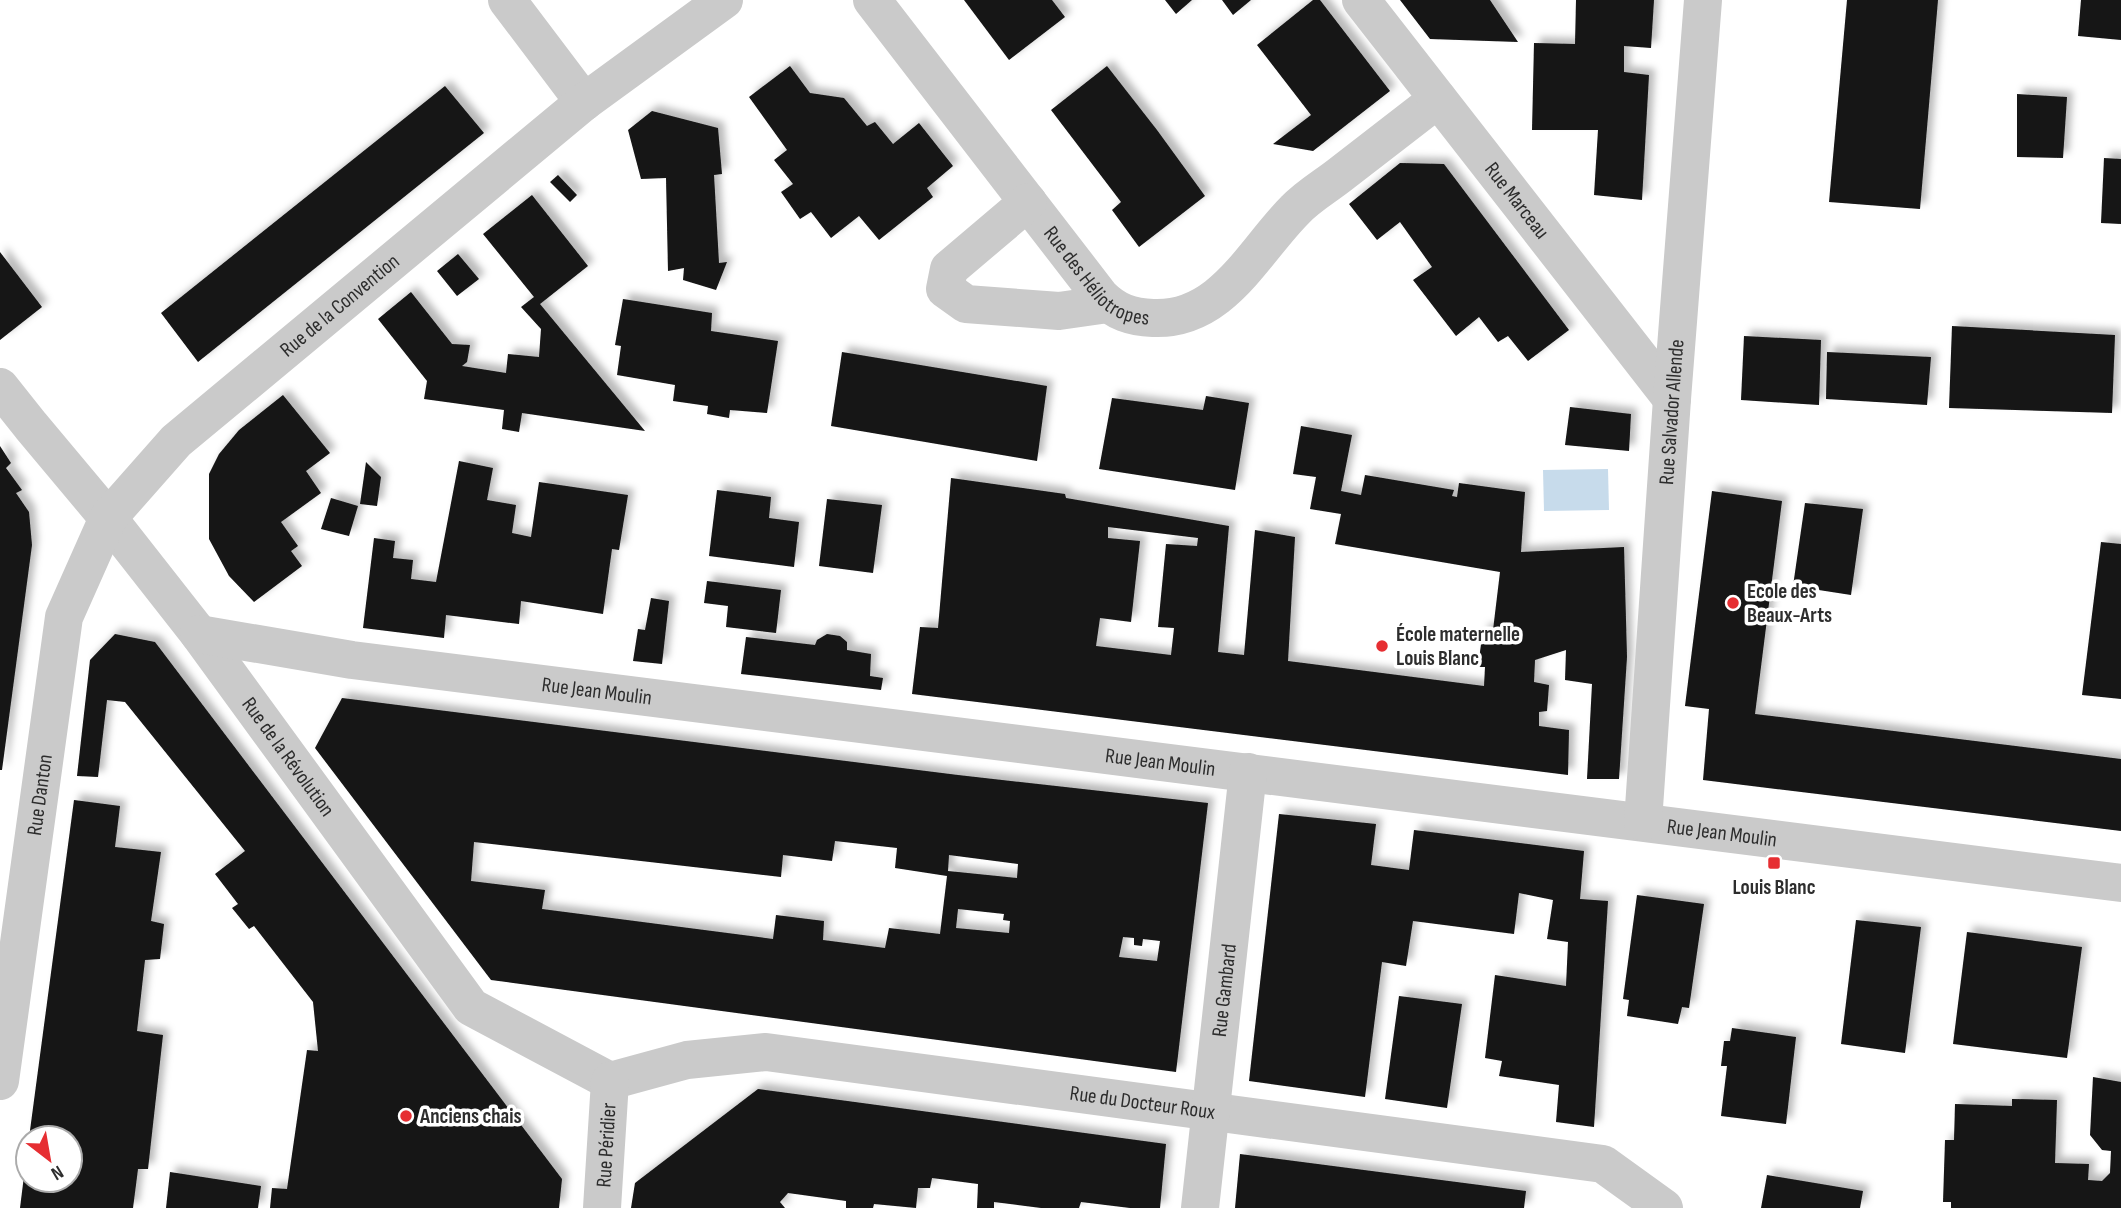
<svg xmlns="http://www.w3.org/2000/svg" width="2121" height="1208" font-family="'Sofia Sans Condensed',sans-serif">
<defs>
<filter id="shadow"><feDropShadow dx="6" dy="-6" stdDeviation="3.5" flood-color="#0004"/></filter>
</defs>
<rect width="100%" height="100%" fill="#fff"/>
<path fill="#c7dbeb" d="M 1608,469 L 1609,510 L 1544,511 L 1543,470 Z"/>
<path fill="#141414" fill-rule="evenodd" filter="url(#shadow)" d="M 964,0 L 1052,0 L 1065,17 L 1009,60 Z
M 1165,0 L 1192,0 L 1176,14 Z
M 1222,0 L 1251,0 L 1233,15 Z
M 1313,0 L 1320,0 L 1390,91 L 1313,151 L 1273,144 L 1311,115 L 1257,45 Z
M 1400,0 L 1490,0 L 1518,42 L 1430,39 Z
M 1576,0 L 1654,0 L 1651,48 L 1624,46 L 1624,72 L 1649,75 L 1642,200 L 1594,195 L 1598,130 L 1532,130 L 1534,43 L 1575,44 Z
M 1847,0 L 1938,0 L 1920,209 L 1829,202 Z
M 2081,0 L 2121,0 L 2121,40 L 2078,36 Z
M 790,66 L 810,93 L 844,98 L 867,126 L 875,122 L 893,144 L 919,123 L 953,166 L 927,188 L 933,197 L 879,240 L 859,216 L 831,238 L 811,212 L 800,219 L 781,192 L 793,184 L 774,160 L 787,150 L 749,97 Z
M 1107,66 L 1157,130 L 1205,196 L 1139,247 L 1112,210 L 1121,202 L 1051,110 Z
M 445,86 L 484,133 L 198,362 L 161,313 Z
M 2017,94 L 2067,97 L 2063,158 L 2017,157 Z
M 652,111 L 718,128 L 722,174 L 714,175 L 719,263 L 727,262 L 716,290 L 683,280 L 684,268 L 668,271 L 666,178 L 641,179 L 628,130 Z
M 2104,158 L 2121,159 L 2121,224 L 2101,223 Z
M 1400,163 L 1444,164 L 1569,330 L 1528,361 L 1508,336 L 1498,342 L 1479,317 L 1456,336 L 1413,280 L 1432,267 L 1400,222 L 1377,240 L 1349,204 Z
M 558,175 L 577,195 L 570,202 L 550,182 Z
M 532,195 L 588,266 L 540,304 L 645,431 L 522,413 L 519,432 L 502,429 L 504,410 L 424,399 L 427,381 L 378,319 L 411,292 L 452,344 L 470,345 L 467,362 L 462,366 L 506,373 L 508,354 L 539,357 L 541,329 L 521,307 L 534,297 L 483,234 Z
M 0,252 L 42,307 L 0,340 Z
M 458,254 L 479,279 L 457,296 L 437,271 Z
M 623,299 L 712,313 L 711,331 L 778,341 L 767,413 L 730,410 L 729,418 L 707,414 L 708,406 L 673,401 L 675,385 L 617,375 L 621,346 L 615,345 Z
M 1952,326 L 2115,335 L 2112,413 L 1949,408 Z
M 1744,336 L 1821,340 L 1819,405 L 1741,400 Z
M 842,352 L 1047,386 L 1037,461 L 831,426 Z
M 1827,352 L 1931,357 L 1927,405 L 1826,399 Z
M 283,395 L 330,453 L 306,471 L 321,493 L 281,522 L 298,546 L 291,551 L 302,566 L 254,602 L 229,576 L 209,539 L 209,474 L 219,454 L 239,430 Z
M 1206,396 L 1249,403 L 1235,490 L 1099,469 L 1112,398 L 1203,410 Z
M 1570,407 L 1631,414 L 1629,451 L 1565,445 Z
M 1301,426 L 1352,435 L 1341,491 L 1361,495 L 1365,475 L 1454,490 L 1452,496 L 1457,497 L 1459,483 L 1525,492 L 1521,552 L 1624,547 L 1627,657 L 1619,779 L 1587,779 L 1592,684 L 1565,680 L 1566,650 L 1535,660 L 1534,682 L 1549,685 L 1547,711 L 1539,712 L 1539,726 L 1569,730 L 1568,775 L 912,694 L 920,627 L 938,628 L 951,478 L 1065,494 L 1066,498 L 1229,526 L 1218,652 L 1244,655 L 1255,530 L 1295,537 L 1288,661 L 1484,686 L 1485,667 L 1478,667 L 1483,629 L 1493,630 L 1500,572 L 1335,544 L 1341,514 L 1310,509 L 1316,477 L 1293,474 ZM 1108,527 L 1198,538 L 1197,546 L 1166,544 L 1158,627 L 1174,628 L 1171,655 L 1096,646 L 1100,618 L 1131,622 L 1140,541 L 1108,538 Z
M 0,446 L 11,463 L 6,468 L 22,490 L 16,493 L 29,512 L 32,545 L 2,770 L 0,770 Z
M 459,461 L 493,468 L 487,500 L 516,505 L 512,533 L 531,537 L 539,482 L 628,495 L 619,550 L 612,549 L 603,614 L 521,601 L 519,624 L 446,615 L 444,638 L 363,628 L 374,538 L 395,541 L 393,558 L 413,560 L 411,579 L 436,582 Z
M 366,462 L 381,477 L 377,506 L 360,504 Z
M 717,490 L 771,497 L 769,518 L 799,522 L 794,567 L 709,556 Z
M 1712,491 L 1782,501 L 1755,714 L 2121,759 L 2121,831 L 1703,780 L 1709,709 L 1685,706 Z
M 331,498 L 358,506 L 349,536 L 321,529 Z
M 827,499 L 882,505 L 873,573 L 819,566 Z
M 1805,503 L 1863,509 L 1851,595 L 1793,586 Z
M 2101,542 L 2121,544 L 2121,699 L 2082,695 Z
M 707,581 L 781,590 L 776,633 L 726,627 L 728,606 L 704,603 Z
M 651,598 L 669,601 L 662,664 L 633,661 L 638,629 L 645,630 Z
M 115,634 L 155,642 L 562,1179 L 559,1208 L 270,1208 L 272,1188 L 287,1189 L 307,1050 L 318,1051 L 313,1002 L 254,926 L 249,929 L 232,908 L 238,904 L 215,874 L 245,851 L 125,702 L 107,700 L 98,777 L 77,776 L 90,660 Z
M 827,634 L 840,636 L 847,642 L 847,650 L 871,654 L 870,676 L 883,678 L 881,690 L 741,674 L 746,637 L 815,645 L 817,640 Z
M 342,698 L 958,775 L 1208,803 L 1176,1072 L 491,980 L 315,748 ZM 835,841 L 897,848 L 895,868 L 947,876 L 940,934 L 889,928 L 885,948 L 823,940 L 824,921 L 776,915 L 773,939 L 542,909 L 545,890 L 471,881 L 474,842 L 781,877 L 783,855 L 832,861 ZM 949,855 L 1018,864 L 1017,878 L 948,871 ZM 958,909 L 1004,914 L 1003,920 L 1010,921 L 1009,933 L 956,928 ZM 1123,937 L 1134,938 L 1134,945 L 1142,946 L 1143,939 L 1160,941 L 1157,961 L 1119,957 Z
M 74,800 L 120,806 L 115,847 L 161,852 L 151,921 L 164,924 L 160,959 L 145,960 L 137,1031 L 163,1035 L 148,1169 L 138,1169 L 133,1208 L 20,1208 L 26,1160 L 28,1160 L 28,1180 L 70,1180 L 70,1138 L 29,1138 Z
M 1279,814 L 1376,824 L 1371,865 L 1409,870 L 1414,830 L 1584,851 L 1580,899 L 1608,901 L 1594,1127 L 1556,1122 L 1559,1085 L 1499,1076 L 1502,1061 L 1485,1058 L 1495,975 L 1566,986 L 1568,942 L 1547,939 L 1553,900 L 1519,893 L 1514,934 L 1413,921 L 1406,966 L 1382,962 L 1365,1097 L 1249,1081 Z
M 1637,895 L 1704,904 L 1689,1008 L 1682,1007 L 1678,1024 L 1627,1016 L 1629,1000 L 1623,999 Z
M 1856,920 L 1921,927 L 1905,1053 L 1841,1044 Z
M 1967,932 L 2082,947 L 2067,1058 L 1953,1044 Z
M 1399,996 L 1462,1004 L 1447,1108 L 1385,1099 Z
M 1732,1028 L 1796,1037 L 1786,1124 L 1721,1116 L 1727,1066 L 1721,1066 L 1724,1041 L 1730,1041 Z
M 2093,1077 L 2121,1082 L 2121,1208 L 1951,1208 L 1951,1202 L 1943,1202 L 1945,1140 L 1954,1140 L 1955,1104 L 2012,1106 L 2012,1099 L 2057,1100 L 2055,1163 L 2089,1164 L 2088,1180 L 2102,1181 L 2110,1173 L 2111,1151 L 2102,1150 L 2090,1135 Z
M 758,1089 L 1166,1144 L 1160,1208 L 1130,1208 L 1081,1202 L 1079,1208 L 1041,1208 L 994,1202 L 994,1208 L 977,1208 L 978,1184 L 932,1178 L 930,1188 L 918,1188 L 916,1208 L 874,1204 L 873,1208 L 846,1208 L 846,1201 L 788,1193 L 780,1202 L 785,1208 L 631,1208 L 635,1183 Z
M 1240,1154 L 1526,1191 L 1524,1208 L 1235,1208 Z
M 170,1172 L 261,1186 L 258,1208 L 166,1208 Z
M 1767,1175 L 1863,1191 L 1860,1208 L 1761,1208 Z"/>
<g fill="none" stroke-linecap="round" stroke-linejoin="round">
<g stroke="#cacaca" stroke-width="38">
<path d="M 507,0 L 584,102"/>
<path id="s1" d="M 872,0 L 1101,297 C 1116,312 1131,317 1153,318 C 1222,321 1253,252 1295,210 C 1308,196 1326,186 1341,174 C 1373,149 1406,124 1438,99"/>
<path id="s2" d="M 1361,0 L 1672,399"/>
<path d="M 1028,202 L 949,269 L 945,289 L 966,304 L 1059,311 L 1108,304"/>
<path id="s3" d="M 0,387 L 31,426 L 108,518 L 199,634 L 471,1007 L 610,1081"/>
<path id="s4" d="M 199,634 L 352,660 L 2121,883"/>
<path id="s5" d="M 1643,822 L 1672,399 L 1703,0"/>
<path id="s6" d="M 0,1081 L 64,617 L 108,518 L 176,441 L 584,102 L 724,0"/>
<path id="s7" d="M 610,1081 L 687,1060 L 766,1052 L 1603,1164 L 1664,1208"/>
<path id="s8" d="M 602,1208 L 610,1081"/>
<path id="s9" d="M 1200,1208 L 1248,772"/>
</g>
</g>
<g fill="#e62e32" stroke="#fff" stroke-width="2.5">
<circle cx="1733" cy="603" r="7"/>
<circle cx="1382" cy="646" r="7"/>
<rect x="1767" y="856" width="14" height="14" rx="3.5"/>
<circle cx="406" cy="1116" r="7"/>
</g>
<g text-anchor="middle" stroke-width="7" stroke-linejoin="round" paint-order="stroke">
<g font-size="21" fill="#2d2d2d" stroke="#fff">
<text dy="7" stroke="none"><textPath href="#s2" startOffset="254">Rue Marceau</textPath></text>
<text dy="7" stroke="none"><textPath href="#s1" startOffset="359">Rue des Héliotropes</textPath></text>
<text dy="7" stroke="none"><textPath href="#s6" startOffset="892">Rue de la Convention</textPath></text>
<text dy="7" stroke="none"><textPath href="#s5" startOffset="411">Rue Salvador Allende</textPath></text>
<text dy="7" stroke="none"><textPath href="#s4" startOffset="402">Rue Jean Moulin</textPath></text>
<text dy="7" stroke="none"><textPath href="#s3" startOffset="469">Rue de la Révolution</textPath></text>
<text dy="7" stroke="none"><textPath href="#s4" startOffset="970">Rue Jean Moulin</textPath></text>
<text dy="7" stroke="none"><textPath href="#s6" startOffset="289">Rue Danton</textPath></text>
<text dy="7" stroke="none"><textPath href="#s4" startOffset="1536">Rue Jean Moulin</textPath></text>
<text dy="7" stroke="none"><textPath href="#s9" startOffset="219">Rue Gambard</textPath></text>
<text dy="7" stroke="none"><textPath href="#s7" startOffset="539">Rue du Docteur Roux</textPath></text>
<text dy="7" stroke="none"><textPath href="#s8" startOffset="63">Rue Péridier</textPath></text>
</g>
<g font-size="21" font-weight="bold" fill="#2d2d2d" stroke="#fff" text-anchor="start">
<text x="1747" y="598">Ecole des<tspan x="1747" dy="24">Beaux-Arts</tspan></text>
<text x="1396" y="641">École maternelle<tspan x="1396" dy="24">Louis Blanc</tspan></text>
<text x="1774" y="894" text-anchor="middle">Louis Blanc</text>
<text x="420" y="1123">Anciens chais</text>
</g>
</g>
<g transform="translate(49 1159) rotate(149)"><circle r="33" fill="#ffffff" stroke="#ababab" stroke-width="2"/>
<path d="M0-5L12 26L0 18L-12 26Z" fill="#e62e32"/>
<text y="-10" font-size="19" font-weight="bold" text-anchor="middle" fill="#2d2d2d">N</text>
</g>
</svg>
